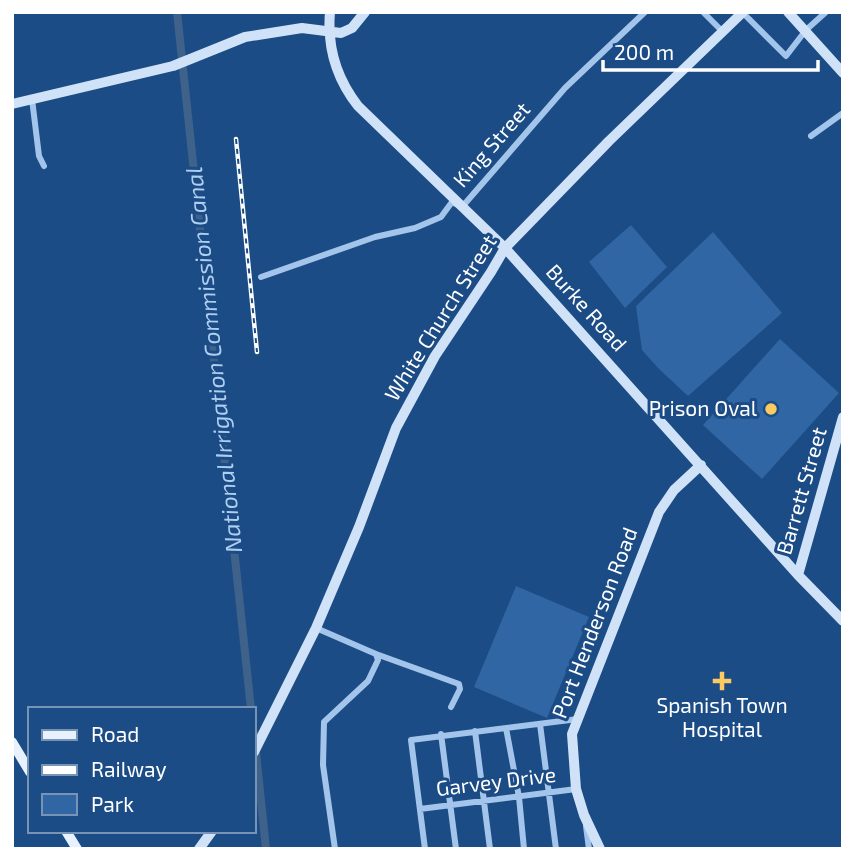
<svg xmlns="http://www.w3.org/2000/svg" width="855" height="861" font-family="'Exo 2',sans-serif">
<rect width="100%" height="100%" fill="#1c4c85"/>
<path fill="#3066a3" d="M 631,225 L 667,267 L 625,308 L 589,262 Z
M 713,232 L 782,313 L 688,396 L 658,368 L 642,350 L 636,306 Z
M 780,339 L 839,393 L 762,479 L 703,425 Z
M 516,586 L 589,617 L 547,718 L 474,687 Z"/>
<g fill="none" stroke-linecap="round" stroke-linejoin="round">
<path stroke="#3f628b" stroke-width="8" d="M 177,12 L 251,709
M 254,733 L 266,849"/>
<path stroke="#a4c5eb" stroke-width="6" d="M 703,12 L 723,32
M 743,13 L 786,56 L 806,30 L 826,12
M 32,99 L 39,156 L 44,166
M 811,136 L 843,113
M 261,277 L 375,237 L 415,228 L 441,217 L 452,202 L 462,207 L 565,88 L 645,12
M 316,628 L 369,651 L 376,654 L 378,660 L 368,681 L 324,722 L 323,765 L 335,849
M 376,654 L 459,684 L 460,689 L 451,707
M 540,724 L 556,849
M 506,728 L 519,797 L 524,849
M 475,731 L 490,849
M 441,734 L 456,849
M 420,809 L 576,789
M 586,826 L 589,849
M 425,849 L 411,740 L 578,719"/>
<path stroke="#cfe2f8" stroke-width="10" d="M 330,12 C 327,47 336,78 358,106 L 505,248 L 798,575 L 843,621
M 788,12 L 843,73
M 12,104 L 173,66 L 245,37 L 302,28 L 341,33 L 352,28 L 365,12
M 798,575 L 843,417
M 254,752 L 316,628 L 359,527 L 396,428 L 435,356 L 491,272 L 505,248 L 609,141 L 743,12
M 199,849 L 212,831
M 600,849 L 584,815 L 576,789 L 572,734 L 659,512 L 674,490 L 701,465"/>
<path stroke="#e8f1fe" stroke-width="10" d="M 12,742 L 30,772
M 66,831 L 77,849"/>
<g stroke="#fff" stroke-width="4.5">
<path id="rail" d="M 236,139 L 257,352"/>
</g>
<use href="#rail" stroke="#1c4c85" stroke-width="2" stroke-dasharray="5" stroke-linecap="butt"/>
</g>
<g fill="#fbcb61" stroke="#1c4c85" stroke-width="2.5">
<circle cx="771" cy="409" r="7"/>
<path d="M718.5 670.5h7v7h7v7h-7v7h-7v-7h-7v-7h7z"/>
</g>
<g text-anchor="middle" stroke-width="6" stroke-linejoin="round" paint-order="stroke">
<g font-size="21" fill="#fff" stroke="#1c4c85">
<text transform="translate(492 145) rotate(-49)" y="7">King Street</text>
<text transform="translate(586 308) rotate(48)" y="7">Burke Road</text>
<text transform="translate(441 318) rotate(-58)" y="7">White Church Street</text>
<text transform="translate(802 491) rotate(-74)" y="7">Barrett Street</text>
<text transform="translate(595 623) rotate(-69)" y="7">Port Henderson Road</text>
<text transform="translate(496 782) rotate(-7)" y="7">Garvey Drive</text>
</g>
<g font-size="21" fill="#fff" stroke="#1c4c85" text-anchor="end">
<text x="757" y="416">Prison Oval</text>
<text x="722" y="713" text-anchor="middle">Spanish Town<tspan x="722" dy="24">Hospital</tspan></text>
</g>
<g font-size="23" font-style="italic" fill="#afcff2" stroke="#1c4c85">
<text transform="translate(214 360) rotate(-96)" y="8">National Irrigation Commission Canal</text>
</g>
</g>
<rect width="855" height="861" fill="none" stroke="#ffffff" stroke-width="28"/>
<rect x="28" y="707" width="228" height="126" fill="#1c4c85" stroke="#7794b6" stroke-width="2"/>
<rect x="42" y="730" width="35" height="10" fill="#e8f1fe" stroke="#7794b6" stroke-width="2"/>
<text x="91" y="742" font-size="21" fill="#ffffff">Road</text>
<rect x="42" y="765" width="35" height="10" fill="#ffffff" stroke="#7794b6" stroke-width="2"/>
<text x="91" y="777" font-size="21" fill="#ffffff">Railway</text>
<rect x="42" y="794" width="35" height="21" fill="#3066a3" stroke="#7794b6" stroke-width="2"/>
<text x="91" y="812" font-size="21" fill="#ffffff">Park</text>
<path d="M603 60v10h215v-10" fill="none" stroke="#ffffff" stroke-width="3.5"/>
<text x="614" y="60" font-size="21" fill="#ffffff" stroke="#1c4c85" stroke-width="5" paint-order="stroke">200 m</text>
</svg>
